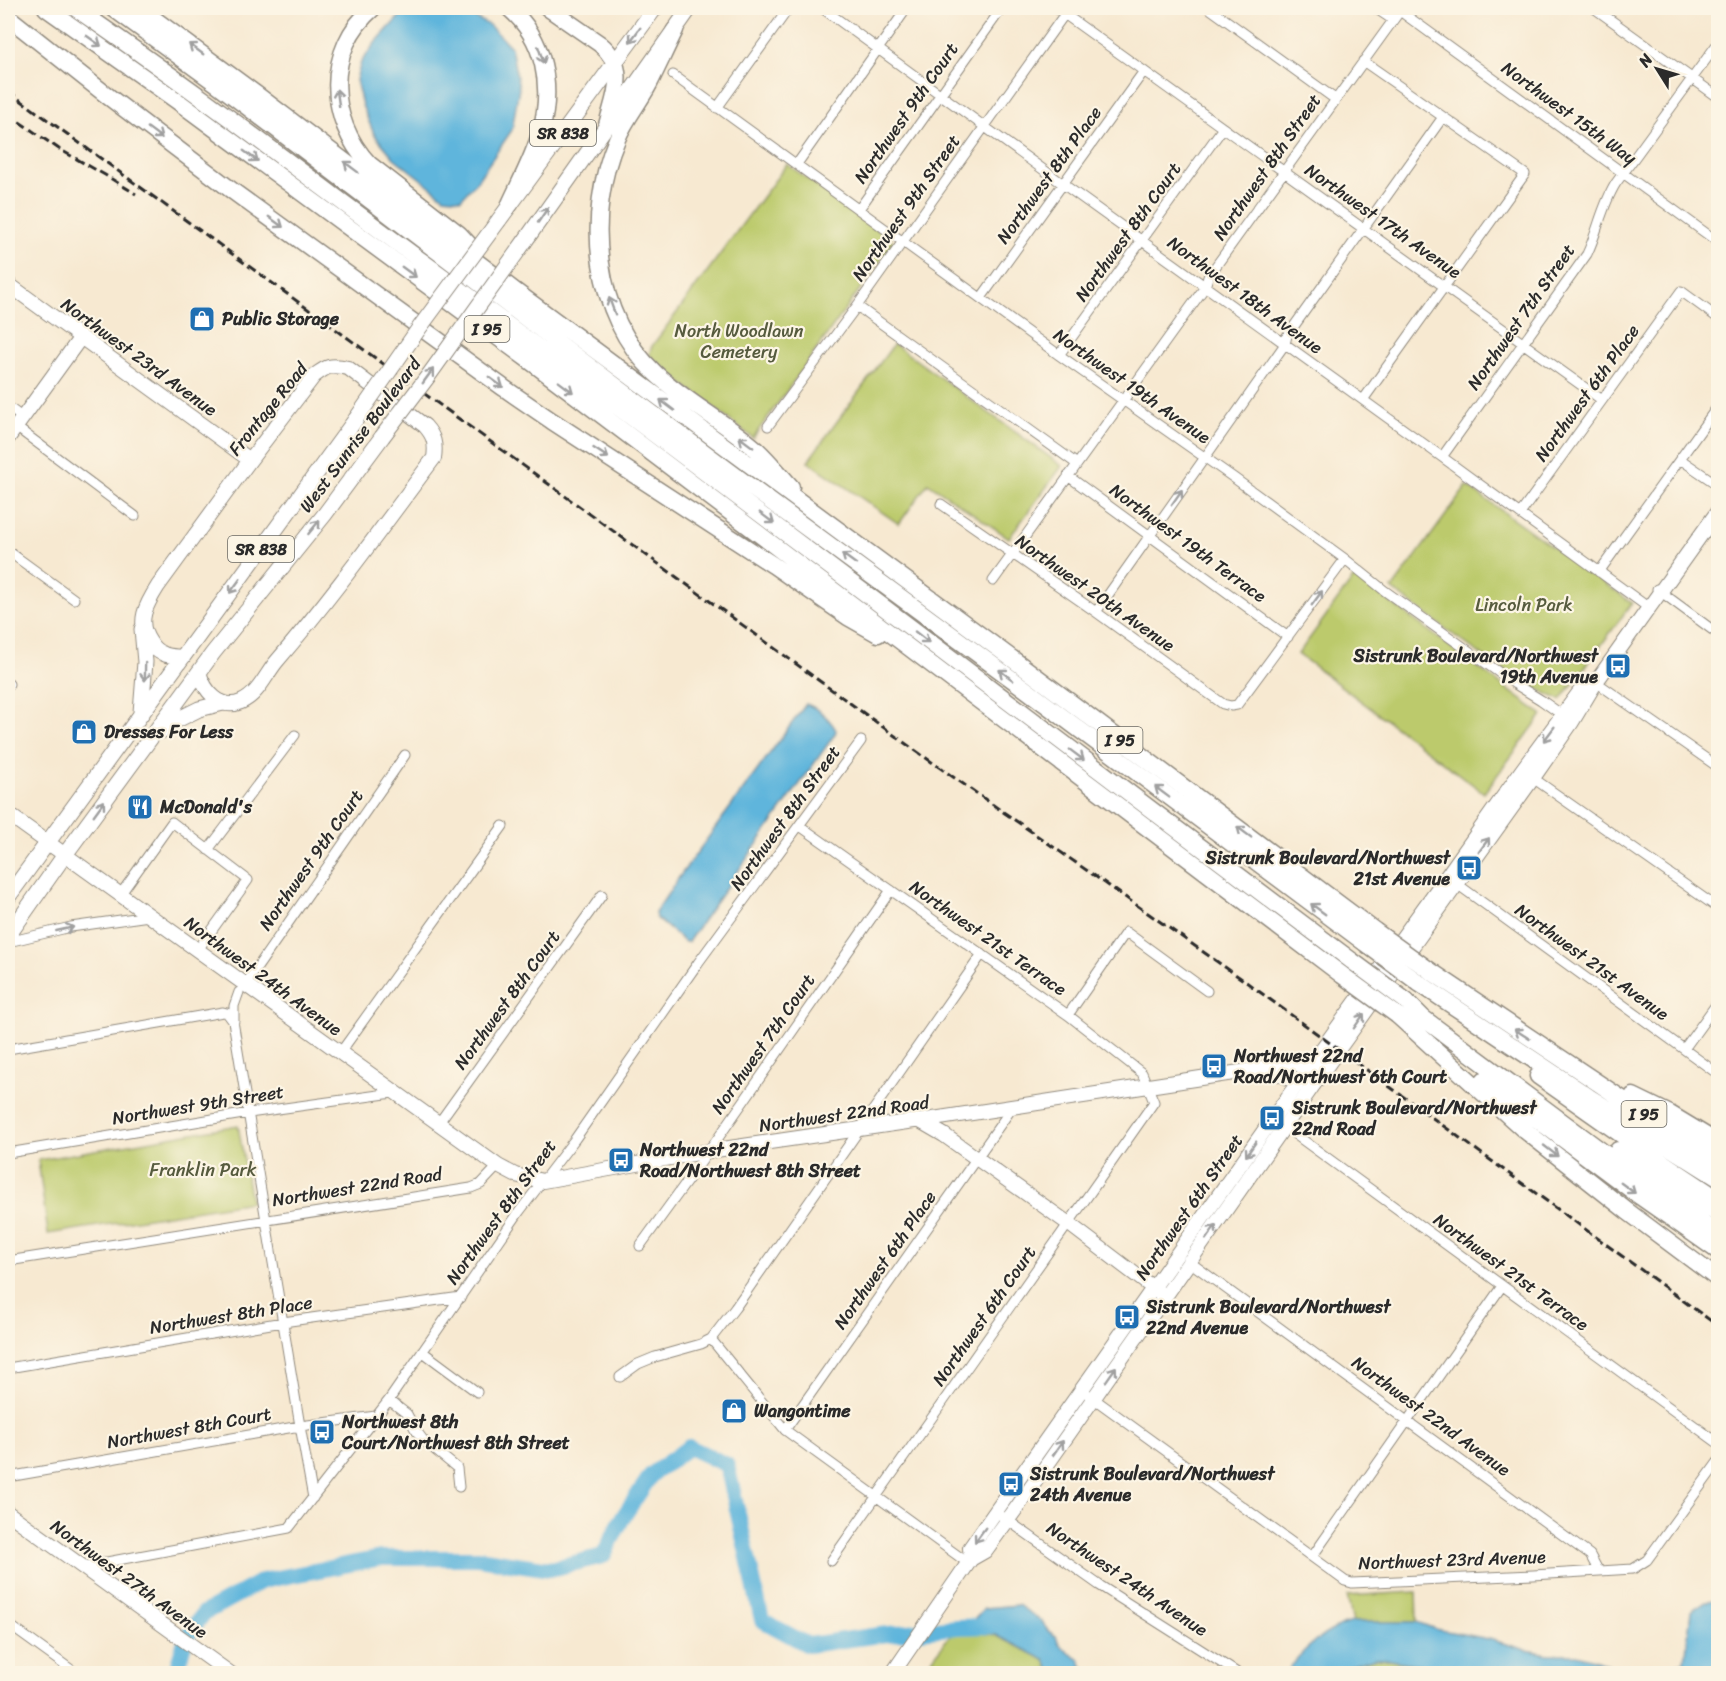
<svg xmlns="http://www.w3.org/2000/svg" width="1726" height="1681" font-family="Sriracha,sans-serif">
<rect width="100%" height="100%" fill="#fcf5e5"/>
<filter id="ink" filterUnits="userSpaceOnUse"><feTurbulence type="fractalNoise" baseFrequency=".0167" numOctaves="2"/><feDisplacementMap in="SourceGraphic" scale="12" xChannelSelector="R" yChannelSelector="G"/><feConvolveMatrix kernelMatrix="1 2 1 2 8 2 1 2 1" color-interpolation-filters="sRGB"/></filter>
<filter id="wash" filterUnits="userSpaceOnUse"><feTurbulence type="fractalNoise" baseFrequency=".008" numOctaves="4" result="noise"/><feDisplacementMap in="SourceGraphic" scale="24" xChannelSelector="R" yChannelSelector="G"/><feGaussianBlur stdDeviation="1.35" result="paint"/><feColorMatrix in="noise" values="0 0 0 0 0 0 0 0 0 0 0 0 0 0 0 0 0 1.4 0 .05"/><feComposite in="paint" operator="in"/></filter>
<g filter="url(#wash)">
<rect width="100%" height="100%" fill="#f7e9d1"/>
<path fill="#bcca6c" stroke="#747a4c" stroke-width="1.5" d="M 787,164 L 894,242 L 753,438 L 666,371 L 649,355 L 652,346 Z
M 894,344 L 1062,466 L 1009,538 L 928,483 L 899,524 L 808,461 Z
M 1467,486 L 1632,603 L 1561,700 C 1499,674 1446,628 1392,589 Z
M 1355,576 L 1542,715 L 1484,793 L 1298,654 Z
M 238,1125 L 251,1202 L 48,1234 L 38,1160 Z
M 1416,1592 L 1417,1622 L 1353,1622 L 1347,1596 Z
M 953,1631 L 993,1634 L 1045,1660 L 1051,1673 L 921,1674 Z
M 1375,1658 L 1442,1668 L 1460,1673 L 1341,1674 L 1350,1666 Z"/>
<path fill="#5fb5dc" stroke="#457084" stroke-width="1.5" d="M 422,8 L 459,9 L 489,25 L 511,47 L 519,88 L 512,130 L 477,181 L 461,199 L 444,197 L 394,158 L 374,134 L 362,105 L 356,80 L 361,62 L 375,43 L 401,15 Z
M 806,704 C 818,708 830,719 836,730 L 835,734 L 694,933 L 688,942 L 685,942 L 656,918 L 655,913 L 680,876 Z
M 1718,1600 L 1718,1673 L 1662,1673 L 1668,1667 L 1685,1661 L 1691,1611 L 1706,1601 Z
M 1018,1605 L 1042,1621 L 1048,1631 L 1056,1636 L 1059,1644 L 1068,1652 L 1080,1660 L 1083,1668 L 1089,1673 L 1051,1673 L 1045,1660 L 994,1634 L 978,1633 L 975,1618 L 984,1608 Z
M 1353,1622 L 1417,1622 L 1435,1629 L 1489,1639 L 1526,1650 L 1549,1654 L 1576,1654 L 1603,1662 L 1626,1673 L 1460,1673 L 1442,1668 L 1375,1658 L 1350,1666 L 1341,1673 L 1287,1673 C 1298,1652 1329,1627 1353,1622 Z"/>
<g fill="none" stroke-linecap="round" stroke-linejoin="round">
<path stroke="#5fb5dc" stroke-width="16" d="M 179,1674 L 177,1668 L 186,1638 L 204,1613 L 262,1581 L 381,1558 L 478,1558 L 550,1569 L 603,1556 L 623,1517 L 651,1475 L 689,1447 L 727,1465 L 762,1620 L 808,1645 L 879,1635 L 957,1627 L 999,1626"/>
</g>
</g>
<g filter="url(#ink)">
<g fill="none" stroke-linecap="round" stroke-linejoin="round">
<g stroke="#918a7e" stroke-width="11">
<path id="street" d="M 822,8 L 1063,184 L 1442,457 L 1649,608
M 1056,8 L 1602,400
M 1209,8 L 1335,99
M 1375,8 L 1393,20
M 1594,8 L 1718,97
M 1400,11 L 1718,242
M 673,75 L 1059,355 L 1234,478 L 1345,559 L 1385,591 L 1515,684 L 1541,700 L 1565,717
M 717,108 L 789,8
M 797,164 L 907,8
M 859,209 L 1002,8
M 981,298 L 1144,71
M 857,306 L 1077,464
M 1059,355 L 1223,128
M 1363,400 L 1525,174 L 1363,61
M 8,407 L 23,418
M 768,426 L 857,306 L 1069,8
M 16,427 L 135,516
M 1442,457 L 1587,254 C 1598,231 1602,205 1616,183 L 1718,43
M 1680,459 L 1718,485
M 1068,476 L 1288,637
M 941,504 L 1096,612 L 1223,704 L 1231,706 L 1237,705 L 1345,559
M 1520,514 L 1681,291 L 1718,318
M 8,551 L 74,599
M 1599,572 L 1718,406
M 993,581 L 1205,287 L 1208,277 L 1402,8
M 1657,589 L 1718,634
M 1096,612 L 1285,344 L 1287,336 L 1443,117
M 1596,682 L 1718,767
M 8,683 L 9,684
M 1533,778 L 1718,908
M 800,826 L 1068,1015 L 1142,1073 L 1154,1102 L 831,1561
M 208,850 L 295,735
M 1453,881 L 1718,1074
M 120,895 L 172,822 L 248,880 L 197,951
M 8,942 L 71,927 L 149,916
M 245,985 L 405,755
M 1068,1015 L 1126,932 L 1207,991
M 234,1021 L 234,1006 L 239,992
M 8,1049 L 223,1012 L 227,1013 L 233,1021 L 300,1426 L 313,1498
M 1684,1049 L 1718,1002
M 340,1053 L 503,826
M 438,1124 L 602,895
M 1285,1127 L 1718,1443
M 8,1153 L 249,1113 L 393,1093
M 640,1246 L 709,1151 L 891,890
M 1187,1260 L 1590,1555 L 1598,1570
M 8,1261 L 471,1188 L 481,1184 L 498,1166
M 711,1339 L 785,1430 L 968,1563
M 423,1352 L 477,1392
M 8,1368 L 283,1322 L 461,1297
M 620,1377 L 638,1364 L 655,1357 L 701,1344 L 711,1339 L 735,1308 L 982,954
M 1082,1390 L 1345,1581 L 1352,1583 L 1533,1575 L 1633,1569 L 1647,1560 L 1718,1462
M 389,1400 L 407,1414 L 415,1429 L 424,1441 L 457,1468 L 459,1487
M 785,1430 L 1012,1108
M 8,1477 L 300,1426 L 376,1416
M 996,1512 L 1099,1585 L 1239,1674
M 1312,1557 L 1502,1286
M 80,1567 L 289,1528 L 389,1400 L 519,1212 L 575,1139 L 698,963 L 861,741
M 8,1624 L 77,1674"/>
</g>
<g stroke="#918a7e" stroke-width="16">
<path id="secondary" d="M 8,284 L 250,460
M 8,438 L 81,337
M 183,657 C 177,656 170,657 164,654 C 158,652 153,648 150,642 C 136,622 146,605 158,586 L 250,460 L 314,376 C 327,366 331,364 348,368 L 425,426 C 434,436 436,444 434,458 C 383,526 333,596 277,661 C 266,674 258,695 241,702 C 220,711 204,690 199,672
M 8,814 L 498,1166 L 515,1175 L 543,1181 L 709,1151 L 914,1121 L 920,1121 L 1240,1072 L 1270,1066 L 1278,1062 L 1286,1062 L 1309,1067
M 1270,1066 L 1275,1072 L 1298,1082
M 920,1121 L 944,1135 L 1069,1224 L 1161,1294
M 8,1513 L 231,1674
M 971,1559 L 970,1548 L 1309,1067 L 1447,876 L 1522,770 L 1584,686
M 892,1674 L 971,1559 L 985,1551 L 1018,1506 L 1338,1050 L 1533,778 L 1572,722 L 1596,682 L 1718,511"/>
</g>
<g stroke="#918a7e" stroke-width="17">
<path id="primary" d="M 499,220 L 655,8
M 525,241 L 690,8
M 141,712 L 145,662 L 142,629
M 161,731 L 177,720 L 199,709 L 223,703
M 8,897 L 356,419
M 8,936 L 64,856 L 213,653 L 325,514 L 382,437"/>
</g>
<g stroke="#918a7e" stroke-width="19">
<path id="highway" d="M 46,8 L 176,100 L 537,366 L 1342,975
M 75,8 C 196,91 313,181 431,268 C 740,496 1044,730 1352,961
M 113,8 L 220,86 L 508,305 L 729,471 L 1020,685 L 1365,943
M 139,8 L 257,95 L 515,291 L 1026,669 L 1375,931
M 373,8 C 325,49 327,119 369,164 L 459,234 L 474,250
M 509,8 C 545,39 553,86 541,131 C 534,156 521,180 510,204
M 548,8 L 600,44 C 629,68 615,94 607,125
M 8,17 L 109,97 L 234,192 L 504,388 L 552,421 L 773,565 L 848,617 L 878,634
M 675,30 C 666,48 658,66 649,84 C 639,103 625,119 617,139 C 585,214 593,315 655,373 C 686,402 725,422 757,450 C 769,461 780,475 791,487
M 1429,970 L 1628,1103 L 1718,1160
M 1419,983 L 1589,1097 L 1718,1178
M 1406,1001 L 1423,1018 L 1623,1167 L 1718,1234
M 1397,1015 L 1522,1128 L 1627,1211 L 1718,1279
M 1538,1076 L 1629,1140 L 1718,1199
M 1484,1080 L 1641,1197 L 1718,1251
M 1633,1096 L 1670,1114 L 1718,1143
M 1618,1150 L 1718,1214"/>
</g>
<use href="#street" stroke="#fff" stroke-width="9"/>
<use href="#secondary" stroke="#fff" stroke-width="14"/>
<use href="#primary" stroke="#fff" stroke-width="15"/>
<use href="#highway" stroke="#fff" stroke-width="16"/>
<path stroke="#2b2b2b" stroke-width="3" stroke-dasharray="9 4.5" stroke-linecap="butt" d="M 8,91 L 909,746 L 1242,979 L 1718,1326
M 8,114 L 59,149 L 105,175 L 136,194"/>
<g stroke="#918a7e" stroke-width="17" stroke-linecap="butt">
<path id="primary-bridge" d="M 356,419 L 420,327 L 499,220
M 382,437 L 429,375 L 525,241"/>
</g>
<g stroke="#918a7e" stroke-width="19" stroke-linecap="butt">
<path id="highway-bridge" d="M 1375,931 L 1429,970
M 1365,943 L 1419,983
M 1352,961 L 1406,1001
M 1342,975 L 1397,1015"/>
</g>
<use href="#primary-bridge" stroke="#fff" stroke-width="15"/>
<use href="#highway-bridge" stroke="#fff" stroke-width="16"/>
</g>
<defs><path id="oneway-shaft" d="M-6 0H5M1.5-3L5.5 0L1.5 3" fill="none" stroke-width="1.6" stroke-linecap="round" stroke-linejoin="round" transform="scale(1.5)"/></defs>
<g stroke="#a0a0a0">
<use href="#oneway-shaft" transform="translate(635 35) rotate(126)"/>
<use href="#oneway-shaft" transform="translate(94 41) rotate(35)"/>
<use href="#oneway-shaft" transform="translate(196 49) rotate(-144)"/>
<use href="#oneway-shaft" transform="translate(541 55) rotate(71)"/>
<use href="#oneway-shaft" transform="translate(338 98) rotate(-98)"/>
<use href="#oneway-shaft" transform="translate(155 133) rotate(37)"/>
<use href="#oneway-shaft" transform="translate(251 156) rotate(36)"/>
<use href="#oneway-shaft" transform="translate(351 167) rotate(-143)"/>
<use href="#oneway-shaft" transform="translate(543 215) rotate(-56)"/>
<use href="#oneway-shaft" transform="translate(276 222) rotate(36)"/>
<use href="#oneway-shaft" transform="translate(409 272) rotate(36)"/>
<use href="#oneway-shaft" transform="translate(612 306) rotate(-110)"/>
<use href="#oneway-shaft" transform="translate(428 376) rotate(-54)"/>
<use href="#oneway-shaft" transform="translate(496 382) rotate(36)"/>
<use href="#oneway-shaft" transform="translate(566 387) rotate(37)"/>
<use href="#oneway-shaft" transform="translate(667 405) rotate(-143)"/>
<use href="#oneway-shaft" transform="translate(746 442) rotate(-143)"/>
<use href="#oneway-shaft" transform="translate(601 453) rotate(33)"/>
<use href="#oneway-shaft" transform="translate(1177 497) rotate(-55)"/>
<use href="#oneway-shaft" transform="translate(767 518) rotate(37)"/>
<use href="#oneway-shaft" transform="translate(314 527) rotate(-51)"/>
<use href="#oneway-shaft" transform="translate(849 559) rotate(-144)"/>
<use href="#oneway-shaft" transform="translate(235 586) rotate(126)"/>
<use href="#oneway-shaft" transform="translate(1317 598) rotate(-54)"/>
<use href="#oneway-shaft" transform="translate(922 637) rotate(38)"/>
<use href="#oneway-shaft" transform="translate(145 672) rotate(91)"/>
<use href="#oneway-shaft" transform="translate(1006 675) rotate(-143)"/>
<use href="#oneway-shaft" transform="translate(1549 734) rotate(127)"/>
<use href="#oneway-shaft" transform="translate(1077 755) rotate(37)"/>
<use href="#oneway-shaft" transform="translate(1162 792) rotate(-143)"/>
<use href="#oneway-shaft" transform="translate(99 808) rotate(-54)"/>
<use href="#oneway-shaft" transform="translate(1244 832) rotate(-143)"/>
<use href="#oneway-shaft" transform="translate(1484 845) rotate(-54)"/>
<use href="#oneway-shaft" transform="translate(1318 909) rotate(-144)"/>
<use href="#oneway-shaft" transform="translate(65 929) rotate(-13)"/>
<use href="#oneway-shaft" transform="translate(1359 1021) rotate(-55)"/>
<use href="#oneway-shaft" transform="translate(1522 1034) rotate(-147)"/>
<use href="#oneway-shaft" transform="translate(1251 1149) rotate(125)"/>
<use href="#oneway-shaft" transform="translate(1551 1151) rotate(38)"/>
<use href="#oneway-shaft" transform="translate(1628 1188) rotate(36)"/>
<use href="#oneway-shaft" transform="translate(1211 1232) rotate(-55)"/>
<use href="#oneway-shaft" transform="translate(1111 1374) rotate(-55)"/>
<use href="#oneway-shaft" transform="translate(1058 1448) rotate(-55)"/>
<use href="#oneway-shaft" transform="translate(980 1535) rotate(126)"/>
</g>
</g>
<defs>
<g id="shop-square" transform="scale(1.35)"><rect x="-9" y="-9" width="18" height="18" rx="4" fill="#1f6fb2" stroke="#fcf5e5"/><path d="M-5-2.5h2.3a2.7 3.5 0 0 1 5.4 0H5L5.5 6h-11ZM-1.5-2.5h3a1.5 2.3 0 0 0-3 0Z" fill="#fff"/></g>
<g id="bus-square" transform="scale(1.35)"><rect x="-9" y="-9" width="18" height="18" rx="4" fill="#1f6fb2" stroke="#fcf5e5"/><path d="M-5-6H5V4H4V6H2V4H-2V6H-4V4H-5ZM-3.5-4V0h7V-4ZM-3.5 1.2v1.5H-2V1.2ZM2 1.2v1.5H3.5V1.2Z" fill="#fff"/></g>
<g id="restaurant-square" transform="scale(1.35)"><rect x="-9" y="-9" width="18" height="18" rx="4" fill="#1f6fb2" stroke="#fcf5e5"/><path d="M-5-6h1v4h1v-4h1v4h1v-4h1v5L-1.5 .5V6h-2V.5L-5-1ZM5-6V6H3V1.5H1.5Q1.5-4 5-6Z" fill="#fff"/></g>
</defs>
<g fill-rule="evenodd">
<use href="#shop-square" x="202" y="319"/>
<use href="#bus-square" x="1618" y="666"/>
<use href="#shop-square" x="84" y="732"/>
<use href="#restaurant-square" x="140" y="807"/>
<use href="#bus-square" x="1469" y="868"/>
<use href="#bus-square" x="1214" y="1066"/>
<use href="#bus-square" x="1272" y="1118"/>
<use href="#bus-square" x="621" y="1160"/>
<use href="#bus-square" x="1127" y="1317"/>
<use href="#shop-square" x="734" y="1411"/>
<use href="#bus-square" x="322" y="1432"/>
<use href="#bus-square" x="1011" y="1484"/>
</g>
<g text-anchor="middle" stroke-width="4.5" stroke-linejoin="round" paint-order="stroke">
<g fill="#fcf5e5" stroke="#6a6863" stroke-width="1.5">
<rect x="530" y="120" width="66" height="26" rx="4.5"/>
<rect x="464.5" y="316" width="45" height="26" rx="4.5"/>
<rect x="228" y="536" width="66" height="26" rx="4.5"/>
<rect x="1097.5" y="727" width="45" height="26" rx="4.5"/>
<rect x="1621.5" y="1101" width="45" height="26" rx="4.5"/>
</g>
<g font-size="16" font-weight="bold" fill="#2b2b2b">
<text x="563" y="139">SR 838</text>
<text x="487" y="335">I 95</text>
<text x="261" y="555">SR 838</text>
<text x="1120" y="746">I 95</text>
<text x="1644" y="1120">I 95</text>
</g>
<g font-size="18" fill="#2b2b2b" stroke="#fcf5e5">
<text transform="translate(906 113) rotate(-55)" y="6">Northwest 9th Court</text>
<text transform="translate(1569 113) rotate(36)" y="6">Northwest 15th Way</text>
<text transform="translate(1267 167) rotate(-55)" y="6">Northwest 8th Street</text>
<text transform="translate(1049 175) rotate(-54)" y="6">Northwest 8th Place</text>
<text transform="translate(906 208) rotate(-55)" y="6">Northwest 9th Street</text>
<text transform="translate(1383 221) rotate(35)" y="6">Northwest 17th Avenue</text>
<text transform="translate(1128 232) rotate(-54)" y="6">Northwest 8th Court</text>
<text transform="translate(1245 295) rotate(36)" y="6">Northwest 18th Avenue</text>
<text transform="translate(1521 317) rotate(-55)" y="6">Northwest 7th Street</text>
<text transform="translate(139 357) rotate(36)" y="6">Northwest 23rd Avenue</text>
<text transform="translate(1132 386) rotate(35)" y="6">Northwest 19th Avenue</text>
<text transform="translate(1587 393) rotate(-54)" y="6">Northwest 6th Place</text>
<text transform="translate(268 409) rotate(-51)" y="6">Frontage Road</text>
<text transform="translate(360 435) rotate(-53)" y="6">West Sunrise Boulevard</text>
<text transform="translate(1188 543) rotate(36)" y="6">Northwest 19th Terrace</text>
<text transform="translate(1095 593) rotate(35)" y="6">Northwest 20th Avenue</text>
<text transform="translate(785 818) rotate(-54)" y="6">Northwest 8th Street</text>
<text transform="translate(311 860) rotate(-55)" y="6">Northwest 9th Court</text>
<text transform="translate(988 938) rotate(35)" y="6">Northwest 21st Terrace</text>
<text transform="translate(1592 962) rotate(36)" y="6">Northwest 21st Avenue</text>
<text transform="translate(263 976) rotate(36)" y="6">Northwest 24th Avenue</text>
<text transform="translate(507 1000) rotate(-54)" y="6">Northwest 8th Court</text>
<text transform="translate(763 1044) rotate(-55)" y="6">Northwest 7th Court</text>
<text transform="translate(198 1105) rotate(-9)" y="6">Northwest 9th Street</text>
<text transform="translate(844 1114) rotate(-8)" y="6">Northwest 22nd Road</text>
<text transform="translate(357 1187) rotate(-9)" y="6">Northwest 22nd Road</text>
<text transform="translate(1189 1207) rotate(-55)" y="6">Northwest 6th Street</text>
<text transform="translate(501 1212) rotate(-54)" y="6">Northwest 8th Street</text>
<text transform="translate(885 1260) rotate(-55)" y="6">Northwest 6th Place</text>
<text transform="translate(1511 1272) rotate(36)" y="6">Northwest 21st Terrace</text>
<text transform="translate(231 1315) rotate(-9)" y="6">Northwest 8th Place</text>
<text transform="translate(984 1316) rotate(-55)" y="6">Northwest 6th Court</text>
<text transform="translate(1431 1416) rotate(36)" y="6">Northwest 22nd Avenue</text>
<text transform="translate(189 1428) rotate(-10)" y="6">Northwest 8th Court</text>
<text transform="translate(1452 1560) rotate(-2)" y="6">Northwest 23rd Avenue</text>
<text transform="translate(129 1579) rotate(36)" y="6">Northwest 27th Avenue</text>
<text transform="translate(1127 1579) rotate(34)" y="6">Northwest 24th Avenue</text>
</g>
<g font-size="18" font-weight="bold" fill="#2b2b2b" stroke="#fcf5e5" text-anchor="start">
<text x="222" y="325">Public Storage</text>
<text x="1598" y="662" text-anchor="end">Sistrunk Boulevard/Northwest<tspan x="1598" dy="21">19th Avenue</tspan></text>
<text x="104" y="738">Dresses For Less</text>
<text x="160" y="813">McDonald's</text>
<text x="1450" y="864" text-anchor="end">Sistrunk Boulevard/Northwest<tspan x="1450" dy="21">21st Avenue</tspan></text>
<text x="1234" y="1062">Northwest 22nd<tspan x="1234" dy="21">Road/Northwest 6th Court</tspan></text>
<text x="1292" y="1114">Sistrunk Boulevard/Northwest<tspan x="1292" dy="21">22nd Road</tspan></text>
<text x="640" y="1156">Northwest 22nd<tspan x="640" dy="21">Road/Northwest 8th Street</tspan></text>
<text x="1146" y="1313">Sistrunk Boulevard/Northwest<tspan x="1146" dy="21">22nd Avenue</tspan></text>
<text x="754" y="1417">Wangontime</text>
<text x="342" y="1428">Northwest 8th<tspan x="342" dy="21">Court/Northwest 8th Street</tspan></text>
<text x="1030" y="1480">Sistrunk Boulevard/Northwest<tspan x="1030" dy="21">24th Avenue</tspan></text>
</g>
<g font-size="18" fill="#565b3e" stroke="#fcf5e5">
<text x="739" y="337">North Woodlawn<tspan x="739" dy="21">Cemetery</tspan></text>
<text x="1524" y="611">Lincoln Park</text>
<text x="203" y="1176">Franklin Park</text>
</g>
</g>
<rect width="1726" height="1681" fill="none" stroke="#fcf5e5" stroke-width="30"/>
<g transform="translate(1657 69) rotate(307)" stroke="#fcf5e5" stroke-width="4.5" paint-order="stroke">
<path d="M0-4.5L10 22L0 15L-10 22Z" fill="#2b2b2b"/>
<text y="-9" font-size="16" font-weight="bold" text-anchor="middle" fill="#2b2b2b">N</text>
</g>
</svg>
